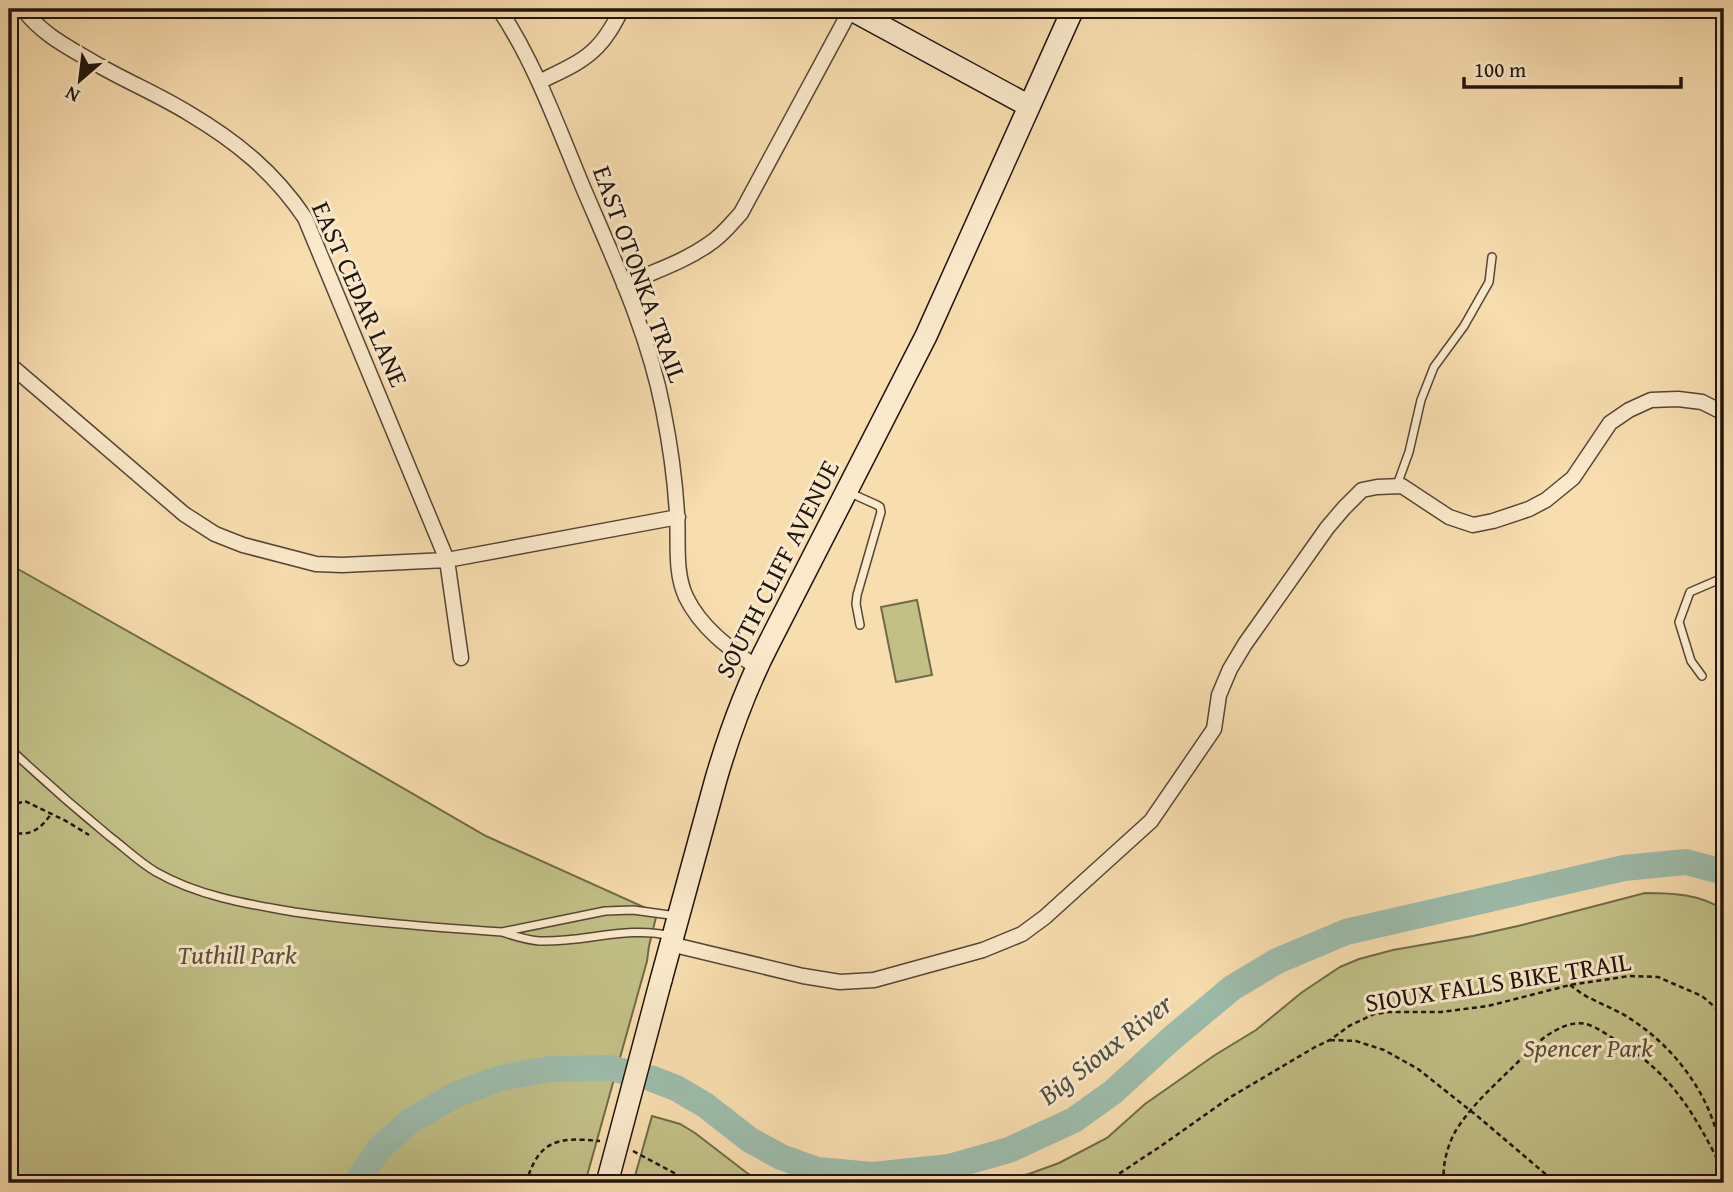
<svg xmlns="http://www.w3.org/2000/svg" width="1733" height="1192" font-family="'Gentium Book Plus',serif">
<rect width="100%" height="100%" fill="#f8ddaf"/>
<filter id="stains"><feTurbulence type="fractalNoise" baseFrequency=".00286" numOctaves="4"/><feColorMatrix values="0 0 0 0 .2 0 0 0 0 .09 0 0 0 0 .02 0 0 0 .5 -.17"/></filter>
<radialGradient id="worn" r=".72"><stop offset=".6" stop-color="#630" stop-opacity="0"/><stop offset="1" stop-color="#630" stop-opacity=".3"/></radialGradient>
<path fill="#c2c087" stroke="#706a4a" stroke-width="2" d="M 9,564 L 299,728 L 486,836 L 657,913 L 649,946 L 647,961 L 585,1183 L 9,1183 Z
M 917,600 L 932,675 L 896,682 L 881,607 Z
M 1645,893 C 1673,893 1700,894 1724,910 L 1724,1183 L 993,1183 L 1029,1174 L 1059,1163 L 1107,1138 L 1145,1104 L 1215,1055 L 1256,1030 L 1301,993 L 1340,967 L 1359,959 L 1393,950 L 1473,936 L 1518,926 Z
M 652,1116 L 680,1124 L 695,1133 L 747,1173 L 764,1183 L 633,1183 Z"/>
<g fill="none" stroke-linecap="round" stroke-linejoin="round">
<path stroke="#9dbcac" stroke-width="26" d="M 356,1183 L 379,1149 L 409,1122 L 455,1095 L 501,1078 L 550,1069 L 610,1068 L 650,1078 L 676,1088 L 705,1105 L 750,1140 L 781,1157 L 817,1170 L 873,1175 L 949,1167 L 1009,1150 L 1074,1120 L 1113,1092 L 1171,1039 L 1232,988 L 1277,961 L 1346,932 L 1624,868 L 1686,862 L 1724,872"/>
<g stroke="#554636" stroke-width="10">
<path id="lane" d="M 1397,485 L 1409,452 L 1421,400 L 1434,367 L 1464,326 L 1489,282 L 1492,257
M 848,492 L 877,505 L 880,507 L 881,512 L 857,595 L 856,604 L 860,625
M 1702,676 L 1691,661 L 1679,622 L 1690,592 L 1718,580 L 1724,580
M 9,748 C 42,779 75,808 109,836 C 125,848 139,862 156,872 C 198,896 247,904 294,912 C 363,922 432,927 502,932 C 514,936 526,940 539,941 C 583,943 628,925 671,936
M 502,932 L 605,911 L 633,910 L 677,916"/>
</g>
<g stroke="#554636" stroke-width="17">
<path id="street" d="M 23,9 C 43,36 72,49 100,66 C 130,83 161,96 190,114 C 237,142 274,172 305,218 L 447,560 L 461,658
M 499,9 C 534,61 558,127 582,185 C 613,258 648,331 663,409 C 670,444 675,478 677,514 C 679,541 674,571 686,597 C 701,628 729,648 756,667
M 539,82 C 559,72 582,63 597,47 C 608,36 615,22 622,9
M 624,285 C 652,272 684,262 709,244 C 722,236 731,224 741,213 L 851,9
M 9,364 L 184,514 L 215,534 L 243,545 L 316,564 L 342,565 L 447,560 L 678,517
M 670,944 L 803,976 L 840,982 L 874,980 L 983,950 L 1022,934 L 1045,917 L 1151,821 L 1214,729 L 1219,695 L 1230,669 L 1245,644 L 1327,528 L 1344,508 L 1362,490 L 1377,487 L 1402,486 L 1449,517 L 1473,525 L 1493,521 L 1529,509 L 1546,500 L 1573,478 L 1610,423 L 1629,410 L 1651,400 L 1678,399 L 1702,402 L 1724,413"/>
</g>
<g stroke="#1f140e" stroke-width="24">
<path id="secondary" d="M 850,9 L 1029,106
M 661,980 L 716,779 C 730,731 747,685 770,641 L 926,336 L 1073,9"/>
</g>
<path stroke="#1f140e" stroke-width="2.5" stroke-dasharray="5 3.5" stroke-linecap="butt" d="M 9,806 L 25,801 L 66,821 L 89,835
M 9,831 C 28,838 40,830 51,814
M 1570,985 C 1577,990 1584,996 1592,999 C 1607,1007 1622,1012 1635,1022 C 1671,1046 1702,1085 1715,1127 C 1719,1140 1721,1155 1724,1169
M 1330,1040 L 1356,1041 L 1384,1050 L 1418,1069 L 1476,1115 L 1556,1183
M 633,1151 L 693,1183
M 526,1183 C 539,1139 558,1137 600,1141
M 1105,1183 L 1161,1146 L 1229,1098 L 1315,1047 L 1330,1040 L 1349,1026 L 1374,1014 L 1390,1012 L 1441,1012 L 1488,1006 L 1570,985 L 1629,976 L 1658,977 L 1674,984 L 1702,996 L 1724,1015
M 1444,1183 C 1442,1166 1447,1147 1455,1132 C 1471,1105 1497,1083 1519,1061 C 1529,1052 1539,1040 1551,1033 C 1561,1027 1574,1021 1586,1024 C 1597,1027 1609,1036 1619,1042 C 1675,1076 1695,1116 1724,1172"/>
<use href="#lane" stroke="#fae9cb" stroke-width="7"/>
<use href="#street" stroke="#fae9cb" stroke-width="14"/>
<use href="#secondary" stroke="#fae9cb" stroke-width="21"/>
<g stroke="#1f140e" stroke-width="24" stroke-linecap="butt">
<path id="secondary-bridge" d="M 607,1183 L 661,980"/>
</g>
<use href="#secondary-bridge" stroke="#fae9cb" stroke-width="21"/>
</g>
<g text-anchor="middle" stroke-width="6" stroke-linejoin="round" paint-order="stroke">
<g font-size="26" fill="#1f140e" stroke="#fae9cb">
<text transform="translate(640 274) rotate(70)" y="9">EAST OTONKA TRAIL</text>
<text transform="translate(360 294) rotate(66)" y="9">EAST CEDAR LANE</text>
<text transform="translate(777 569) rotate(-63)" y="9">SOUTH CLIFF AVENUE</text>
<text transform="translate(1498 982) rotate(-9)" y="9">SIOUX FALLS BIKE TRAIL</text>
</g>
<g font-size="26" font-style="italic" fill="#585038" stroke="#fae9cb">
<text x="237" y="964">Tuthill Park</text>
<text x="1588" y="1057">Spencer Park</text>
</g>
<g font-size="28" font-style="italic" fill="#4b4f45" stroke="#fae9cb">
<text transform="translate(1105 1049) rotate(-38)" y="10">Big Sioux River</text>
</g>
</g>
<rect width="1733" height="1192" fill="none" stroke="#f8ddaf" stroke-width="35"/>
<rect x="10" y="10" width="1712" height="1171" fill="none" stroke="#1f140e" stroke-width="3.5"/>
<rect x="18" y="18" width="1698" height="1157" fill="none" stroke="#1f140e" stroke-width="2"/>
<g transform="translate(80 80) rotate(208)" stroke="#fae9cb" stroke-width="5" paint-order="stroke">
<path d="M0-5L12 26L0 18L-12 26Z" fill="#1f140e"/>
<text y="-10" font-size="19" font-weight="bold" text-anchor="middle" fill="#1f140e">N</text>
</g>
<path d="M1464 77v10h217v-10" fill="none" stroke="#1f140e" stroke-width="3.5"/>
<text x="1474" y="77" font-size="21" fill="#1f140e" stroke="#fae9cb" stroke-width="5" paint-order="stroke">100 m</text>
<rect width="100%" height="100%" filter="url(#stains)"/>
<rect width="100%" height="100%" fill="url(#worn)"/>
</svg>
